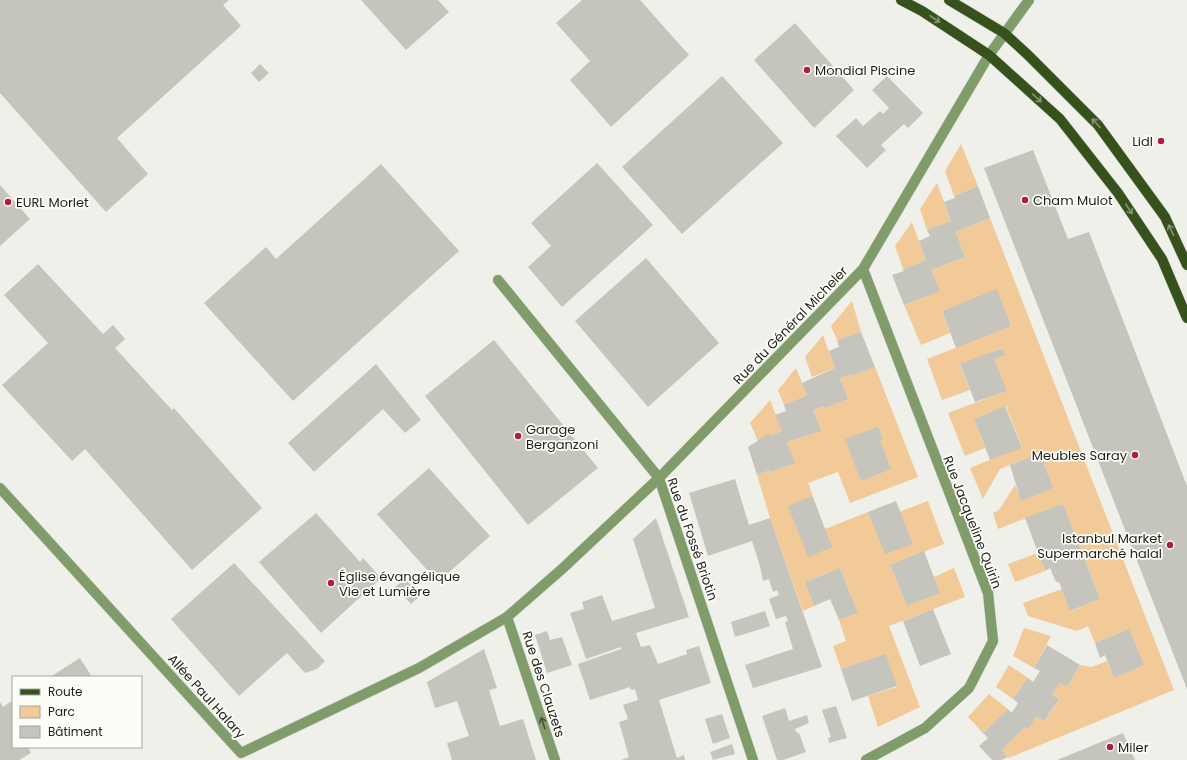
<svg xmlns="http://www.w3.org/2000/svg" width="1187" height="760" font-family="Poppins,sans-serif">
<rect width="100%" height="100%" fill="#eff0e9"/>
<path fill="#f1ca98" d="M 961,144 L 978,186 L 954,196 L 945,171 Z
M 937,183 L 951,221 L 927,230 L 920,209 Z
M 990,218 L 1174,690 L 1009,758 L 1002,750 L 1025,727 L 1028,730 L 1037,716 L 1044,721 L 1059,701 L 1052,695 L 1060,683 L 1067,687 L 1080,665 L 1092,667 L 1107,661 L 1114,678 L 1143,665 L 1129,629 L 1095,643 L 1088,626 L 1077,631 L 1028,616 L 1023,603 L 1062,589 L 1071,611 L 1100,599 L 1063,504 L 998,529 L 993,513 L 999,510 L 1015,485 L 1022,500 L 1053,488 L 1040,453 L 1000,469 L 983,499 L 970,468 L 1022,447 L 1006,406 L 974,419 L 985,448 L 965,456 L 948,413 L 1006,391 L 994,359 L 1005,355 L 1003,348 L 960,365 L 970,390 L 942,400 L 927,359 L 1011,326 L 997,290 L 942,311 L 950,333 L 921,345 L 904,305 L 939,291 L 931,270 L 965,257 L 956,232 Z
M 912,222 L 926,260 L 903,269 L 895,246 Z
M 852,301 L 861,332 L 837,340 L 831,326 Z
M 823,335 L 835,368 L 812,377 L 805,357 Z
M 875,367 L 918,477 L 850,503 L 838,472 L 808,483 L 825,529 L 868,512 L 872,522 L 928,501 L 944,544 L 890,565 L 907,606 L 940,593 L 934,577 L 954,568 L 965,597 L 889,626 L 920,707 L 878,727 L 868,696 L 897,687 L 886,655 L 841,669 L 833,646 L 846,641 L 839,620 L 858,613 L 840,568 L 805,582 L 814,606 L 803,611 L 770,518 L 757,475 L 770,470 L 771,472 L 794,463 L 787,442 L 822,431 L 813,410 L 824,406 L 825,408 L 848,399 L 840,378 L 851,374 L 852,376 Z
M 796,368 L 807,395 L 784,405 L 778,390 Z
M 770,400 L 782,431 L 758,441 L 750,423 Z
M 1038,553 L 1045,571 L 1015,582 L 1008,564 Z
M 1024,628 L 1051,636 L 1034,668 L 1013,656 Z
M 1009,665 L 1028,678 L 1013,699 L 996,687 Z
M 989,694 L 1008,709 L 983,733 L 968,717 Z"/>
<path fill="#c5c4bd" d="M 0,0 L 229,0 L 223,5 L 241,26 L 117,138 L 148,174 L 106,212 L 0,93 Z
M 361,0 L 438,0 L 449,12 L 406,50 Z
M 582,0 L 640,0 L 689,55 L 611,127 L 570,80 L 590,61 L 556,23 Z
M 795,23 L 854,90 L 814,128 L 754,60 Z
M 260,64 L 269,73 L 259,82 L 251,73 Z
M 722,76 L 783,143 L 682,234 L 622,167 Z
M 887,76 L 923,113 L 908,128 L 904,124 L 881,145 L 886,150 L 867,168 L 836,136 L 856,118 L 863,126 L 880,111 L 883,114 L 889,108 L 872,90 Z
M 1033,150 L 1068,239 L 1089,232 L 1187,486 L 1187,689 L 984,168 Z
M 597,163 L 653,225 L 562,307 L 528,267 L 551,246 L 531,223 Z
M 381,164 L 459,251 L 293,401 L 204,303 L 266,247 L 276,259 Z
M 0,185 L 30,219 L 0,246 Z
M 978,186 L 990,218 L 956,232 L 965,257 L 931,270 L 940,291 L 904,305 L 892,275 L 904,271 L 903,269 L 926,260 L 919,241 L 930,236 L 927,230 L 951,221 L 944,202 L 955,198 L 954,196 Z
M 646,258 L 719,343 L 648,407 L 575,321 Z
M 38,264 L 103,334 L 113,325 L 125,339 L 115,348 L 172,410 L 174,408 L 262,508 L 192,570 L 85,449 L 72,461 L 2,385 L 48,343 L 4,295 Z
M 997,289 L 1011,326 L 956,348 L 942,311 Z
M 861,332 L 875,367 L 852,376 L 851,374 L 840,378 L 848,399 L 825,408 L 824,406 L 813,410 L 822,431 L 787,442 L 795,463 L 771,472 L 770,470 L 757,475 L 748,447 L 768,434 L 770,436 L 782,431 L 775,415 L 786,411 L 784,405 L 807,395 L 802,383 L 835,368 L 829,351 L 839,347 L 837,340 Z
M 494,340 L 598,468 L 528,525 L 425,396 Z
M 1003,348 L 1005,355 L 994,359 L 1007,391 L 975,402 L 960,364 Z
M 376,364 L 421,420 L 405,433 L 383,409 L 314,472 L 288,443 Z
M 1005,406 L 1022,448 L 990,460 L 974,419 Z
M 878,427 L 883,439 L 880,440 L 891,469 L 861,481 L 845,439 Z
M 1040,453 L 1053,488 L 1021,501 L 1010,465 Z
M 429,468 L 490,536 L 438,582 L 377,514 Z
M 735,479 L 749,525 L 770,518 L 822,667 L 753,688 L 745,665 L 793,649 L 785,622 L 788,621 L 786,616 L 776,619 L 769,599 L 779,595 L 777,590 L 773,592 L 769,579 L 763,581 L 760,566 L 752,541 L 708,556 L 689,493 Z
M 812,496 L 832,547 L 808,557 L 788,506 Z
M 896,501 L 913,544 L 885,554 L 868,512 Z
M 1063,504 L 1100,599 L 1070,611 L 1059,582 L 1056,582 L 1050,568 L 1045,571 L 1025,518 Z
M 316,513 L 360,562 L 363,558 L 381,578 L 321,633 L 259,562 Z
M 656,518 L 689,617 L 636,633 L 641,647 L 650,645 L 658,664 L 687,654 L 686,650 L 699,646 L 711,683 L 659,700 L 677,758 L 684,755 L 685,760 L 621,760 L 629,757 L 619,722 L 628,719 L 623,705 L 638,700 L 635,689 L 631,690 L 630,687 L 590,700 L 578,664 L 621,649 L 621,647 L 586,659 L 570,613 L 584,609 L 582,602 L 602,595 L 612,621 L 655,608 L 633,539 Z
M 924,551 L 940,593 L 907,606 L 890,565 Z
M 234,563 L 325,661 L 317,669 L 305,673 L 287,653 L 239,696 L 171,619 Z
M 840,568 L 858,613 L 839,620 L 830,599 L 814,606 L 805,582 Z
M 405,579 L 421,595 L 411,604 L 395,587 Z
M 933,609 L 951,654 L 920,666 L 903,621 Z
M 765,611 L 770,626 L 735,637 L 731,622 Z
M 1129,629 L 1144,665 L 1114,678 L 1105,655 L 1100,658 L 1095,643 Z
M 547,631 L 550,640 L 562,637 L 572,665 L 547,673 L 535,635 Z
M 1047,645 L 1080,665 L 1067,687 L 1060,683 L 1052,695 L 1059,700 L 1044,721 L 1037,716 L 1028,730 L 1025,727 L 1002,750 L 1008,757 L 1001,760 L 992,760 L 979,746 L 988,738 L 983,733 L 1008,709 L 1011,713 L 1015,708 L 1018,703 L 1013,699 L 1028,678 L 1033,682 L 1036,677 L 1040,671 L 1034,668 Z
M 484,649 L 497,688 L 489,690 L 500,726 L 523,719 L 536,760 L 452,760 L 447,743 L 469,736 L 457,701 L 435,708 L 427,682 Z
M 886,654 L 897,686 L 852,701 L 841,669 Z
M 80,658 L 92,677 L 50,677 Z
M 13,700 L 13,747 L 28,747 L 31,753 L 19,760 L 0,760 L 0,702 L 3,707 Z
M 836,706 L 847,738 L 829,743 L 828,738 L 831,737 L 822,710 Z
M 785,708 L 789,721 L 807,715 L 809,723 L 795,729 L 797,733 L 799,733 L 806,752 L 783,760 L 777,760 L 762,716 Z
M 722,714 L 730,738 L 713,744 L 705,719 Z
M 1123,733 L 1135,760 L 1057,760 Z
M 732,744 L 735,754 L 713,760 L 710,752 Z"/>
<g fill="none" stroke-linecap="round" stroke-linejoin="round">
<g stroke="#cacbc4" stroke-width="11">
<path id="minor" d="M 863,269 L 988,593 L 993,641 L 969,688 L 925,728 L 866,760
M 498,280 L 659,478 L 753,760
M 0,488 L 241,753
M 507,617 L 555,760
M 241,753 L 419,668 L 507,617 L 562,569 L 659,478 L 863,269 L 989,55 L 1029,0"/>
</g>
<g stroke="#cacbc4" stroke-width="11">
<path id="primary" d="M 901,0 L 922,11 L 989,55 L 1060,119 L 1118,193 L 1162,259 L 1187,318
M 949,0 L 1004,33 L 1028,55 L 1098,125 L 1165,217 L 1187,265"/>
</g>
<use href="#minor" stroke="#819c6b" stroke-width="10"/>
<use href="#primary" stroke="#36511b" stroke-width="10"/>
</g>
<defs><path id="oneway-shaft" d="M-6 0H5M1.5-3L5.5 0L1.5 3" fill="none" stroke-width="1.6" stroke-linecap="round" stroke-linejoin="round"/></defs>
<g stroke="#859673">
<use href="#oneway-shaft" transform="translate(935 19) rotate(33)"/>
<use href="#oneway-shaft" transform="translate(1037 98) rotate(42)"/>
<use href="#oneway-shaft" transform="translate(1096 123) rotate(-132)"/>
<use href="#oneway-shaft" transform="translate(1129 209) rotate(57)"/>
<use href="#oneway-shaft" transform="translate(1171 230) rotate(-115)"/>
</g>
<use stroke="#46523c" href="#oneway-shaft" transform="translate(543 723) rotate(-108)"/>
<g fill="#b01d3d" stroke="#fcfdf6" stroke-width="1.5">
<circle cx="807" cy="70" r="4"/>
<circle cx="1161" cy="141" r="4"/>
<circle cx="1025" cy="200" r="4"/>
<circle cx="8" cy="202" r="4"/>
<circle cx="518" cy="436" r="4"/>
<circle cx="1135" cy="455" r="4"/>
<circle cx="1170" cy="545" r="4"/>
<circle cx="331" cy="583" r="4"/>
<circle cx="1110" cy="747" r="4"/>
</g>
<g text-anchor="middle" stroke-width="3.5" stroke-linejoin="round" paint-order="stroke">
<g font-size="13" fill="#1f201d" stroke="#fcfdf6" text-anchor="start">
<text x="815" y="75">Mondial Piscine</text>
<text x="1153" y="146" text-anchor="end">Lidl</text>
<text x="1033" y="205">Cham Mulot</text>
<text x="16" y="207">EURL Morlet</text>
<text x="526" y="434">Garage<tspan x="526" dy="15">Berganzoni</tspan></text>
<text x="1127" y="460" text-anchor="end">Meubles Saray</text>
<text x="1162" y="543" text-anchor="end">Istanbul Market<tspan x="1162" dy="15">Supermarché halal</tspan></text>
<text x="339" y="581">Église évangélique<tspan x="339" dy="15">Vie et Lumière</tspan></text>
<text x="1118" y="752">Miler</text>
</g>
<g font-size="13" fill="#1f201d" stroke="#fcfdf6">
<text transform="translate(790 325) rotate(-46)" y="5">Rue du Général Micheler</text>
<text transform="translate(973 522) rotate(69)" y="5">Rue Jacqueline Quirin</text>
<text transform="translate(693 539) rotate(71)" y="5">Rue du Fossé Briotin</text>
<text transform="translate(544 684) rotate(72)" y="5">Rue des Clauzets</text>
<text transform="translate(207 696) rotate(48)" y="5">Allée Paul Halary</text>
</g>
</g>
<rect x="12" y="676" width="130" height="72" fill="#fcfdf6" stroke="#a4a59f"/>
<rect x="20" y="689" width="20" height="6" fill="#36511b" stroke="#a4a59f"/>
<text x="48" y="696" font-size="12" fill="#1f201d">Route</text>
<rect x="20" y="706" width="20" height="12" fill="#f1ca98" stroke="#a4a59f"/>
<text x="48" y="716" font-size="12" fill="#1f201d">Parc</text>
<rect x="20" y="726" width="20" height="12" fill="#c5c4bd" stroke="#a4a59f"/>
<text x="48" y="736" font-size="12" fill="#1f201d">Bâtiment</text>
</svg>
